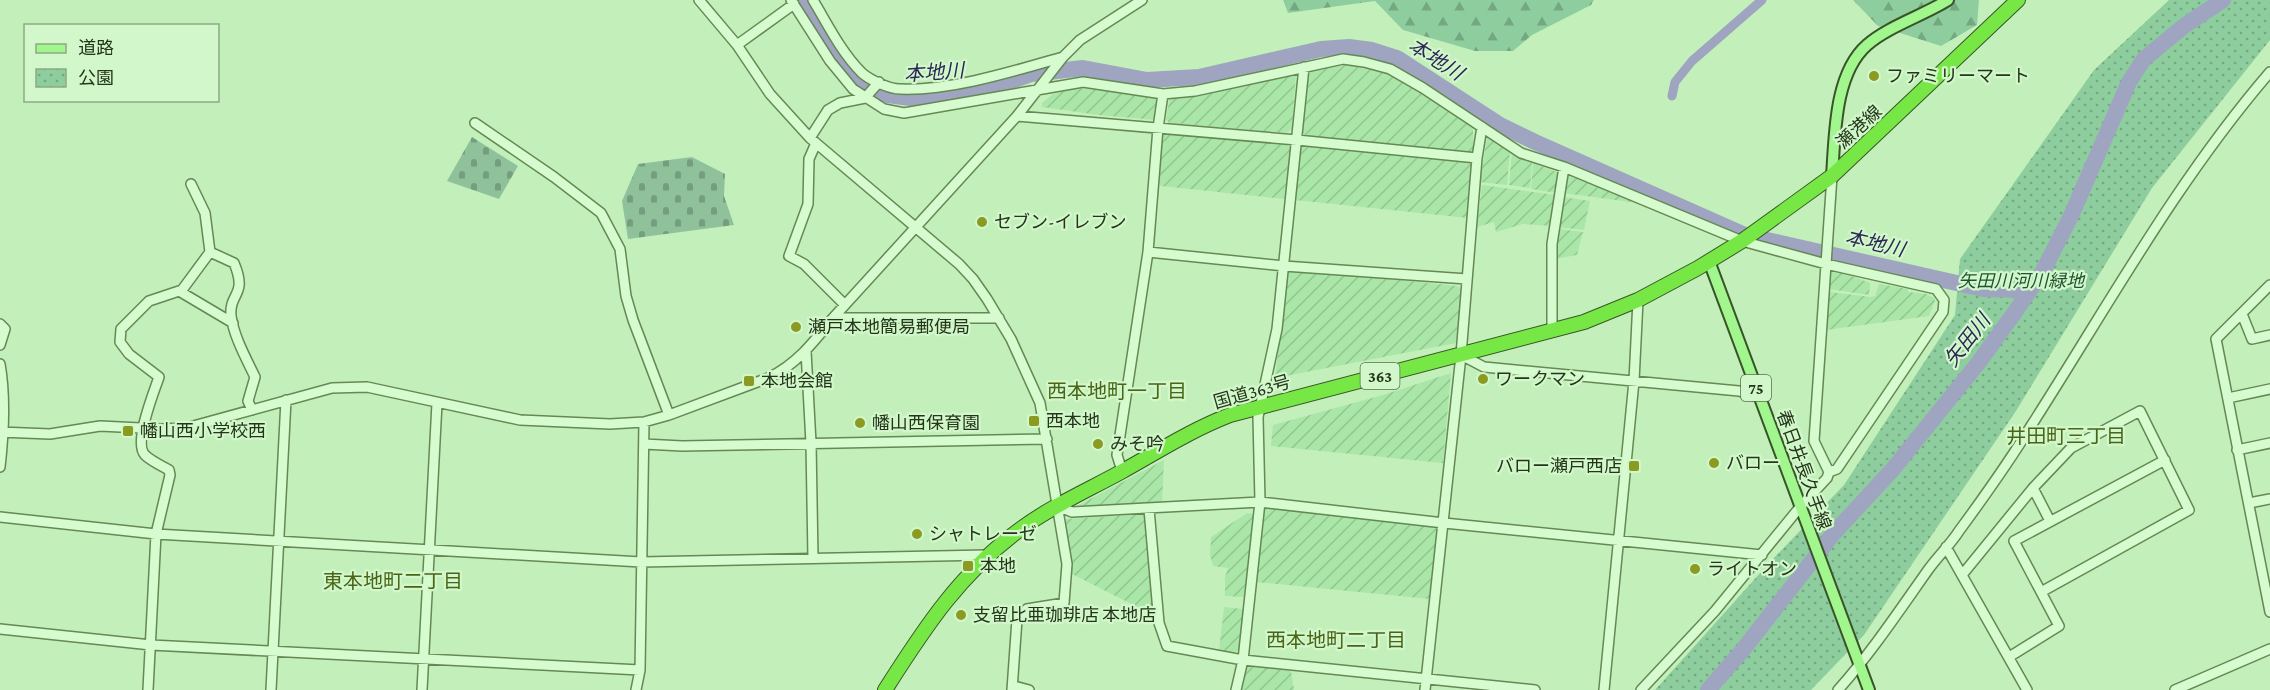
<svg xmlns="http://www.w3.org/2000/svg" width="2270" height="690" font-family="'Crimson Pro','Noto Sans JP',serif">
<defs>
<pattern id="farmland-furrows" width="10" height="10" patternUnits="userSpaceOnUse" patternTransform="scale(1.5)"><rect width="10" height="10" fill="#a9e6a7"/><path d="M-1 1l2-2M0 10L10 0M9 11l2-2" fill="none" stroke="#91c68f"/></pattern>
<pattern id="forest-firs" width="22" height="20" patternUnits="userSpaceOnUse" patternTransform="scale(1.5)"><rect width="22" height="20" fill="#8ece9e"/><path d="M5 1l3.5 6h-7zM16 11l3.5 6h-7z" fill="#74a880"/></pattern>
<pattern id="cemetery-stones" width="16" height="16" patternUnits="userSpaceOnUse" patternTransform="scale(1.5)"><rect width="16" height="16" fill="#8fc29b"/><path d="M2 7V4a2 2 0 0 1 4 0v3zM10 15v-3a2 2 0 0 1 4 0v3z" fill="#759e7e"/></pattern>
<pattern id="park-dots" width="8" height="8" patternUnits="userSpaceOnUse" patternTransform="scale(1.5)"><rect width="8" height="8" fill="#8ece9e"/><path d="M2 2h.1M6 6h.1" fill="none" stroke="#74a880" stroke-width="1.8" stroke-linecap="round"/></pattern>
</defs>
<rect width="100%" height="100%" fill="#c3f0ba"/>
<path fill="url(#farmland-furrows)" d="M 1346,65 L 1383,72 L 1407,82 L 1473,126 L 1473,150 L 1470,154 L 1305,136 L 1301,132 L 1308,70 Z
M 1287,74 L 1296,75 L 1292,128 L 1287,133 L 1169,123 L 1166,119 L 1170,96 Z
M 1078,88 L 1158,97 L 1156,120 L 1099,115 L 1042,107 L 1042,103 L 1053,94 Z
M 1167,132 L 1287,145 L 1291,148 L 1285,199 L 1161,186 L 1158,181 L 1163,135 Z
M 1487,137 L 1510,151 L 1507,185 L 1480,182 Z
M 1306,145 L 1469,161 L 1473,165 L 1468,218 L 1295,200 L 1300,148 Z
M 1512,151 L 1532,163 L 1530,188 L 1509,185 Z
M 1533,163 L 1559,173 L 1557,193 L 1531,189 Z
M 1571,174 L 1610,189 L 1638,203 L 1563,193 L 1566,177 Z
M 1482,185 L 1556,195 L 1552,226 L 1523,224 L 1496,232 L 1494,222 L 1477,227 Z
M 1563,197 L 1590,201 L 1584,230 L 1557,227 Z
M 1558,229 L 1583,232 L 1577,255 L 1555,259 Z
M 1292,269 L 1457,286 L 1462,290 L 1456,343 L 1275,378 L 1287,272 Z
M 1831,272 L 1844,273 L 1870,283 L 1869,295 L 1829,289 Z
M 1879,284 L 1908,289 L 1908,292 L 1926,294 L 1934,298 L 1935,301 L 1929,316 L 1826,330 L 1829,292 L 1871,297 L 1875,296 Z
M 1451,373 L 1443,463 L 1271,446 L 1273,425 L 1383,395 Z
M 1164,460 L 1162,502 L 1077,506 Z
M 1267,507 L 1435,525 L 1438,527 L 1430,599 L 1256,582 L 1263,509 Z
M 1247,513 L 1254,514 L 1244,597 L 1225,596 L 1225,577 L 1228,568 L 1213,566 L 1210,555 L 1211,537 Z
M 1143,514 L 1146,516 L 1155,616 L 1072,574 L 1064,524 L 1066,519 Z
M 1224,607 L 1243,609 L 1240,649 L 1233,653 L 1219,651 Z
M 1251,665 L 1291,671 L 1294,690 L 1242,690 L 1246,668 Z"/>
<path fill="url(#forest-firs)" d="M 1283,0 L 1594,0 L 1591,5 L 1532,35 L 1513,51 L 1475,51 L 1403,30 L 1375,1 L 1288,13 Z
M 1853,0 L 1979,0 L 1977,25 L 1941,46 L 1878,26 Z"/>
<path fill="url(#cemetery-stones)" d="M 472,137 L 518,166 L 499,199 L 447,181 Z
M 692,157 L 725,174 L 724,196 L 734,225 L 628,239 L 622,201 L 638,164 Z"/>
<path fill="url(#park-dots)" d="M 2169,0 L 2270,0 L 2270,40 L 2152,188 L 2016,411 L 1864,635 L 1811,690 L 1655,690 L 1770,562 L 1844,485 L 1955,315 L 1960,259 L 2094,70 Z"/>
<g fill="none" stroke-linecap="round" stroke-linejoin="round">
<path stroke="#9fa4c0" stroke-width="9" d="M 1672,96 L 1675,82 L 1692,61 L 1762,0"/>
<path stroke="#9fa4c0" stroke-width="16" d="M 803,0 L 831,47 L 865,88 L 888,95 L 910,98 L 952,95 L 998,86 L 1031,74 L 1083,68 L 1147,80 L 1199,77 L 1321,49 L 1349,47 L 1372,50 L 1397,58 L 1500,125 L 1535,142 L 1745,235 L 1983,289 L 2029,290
M 1708,690 L 1742,651 L 1833,534 L 1893,469 L 1979,362 L 2015,312 L 2043,271 L 2071,216 L 2129,82 L 2144,59 L 2184,26 L 2223,0"/>
<g stroke="#658854" stroke-width="12">
<path id="minor" d="M 699,0 L 737,45 L 770,94 L 810,138 L 959,264 L 973,279 L 987,299 L 1011,339 L 1040,403 L 1067,564 L 1064,603 L 1027,609 L 1017,619 L 1012,690
M 791,0 L 830,61 L 853,89 L 884,109 L 904,113 L 1083,82 L 1163,94 L 1195,91 L 1343,59 L 1364,62 L 1390,69 L 1423,88 L 1521,153 L 1564,167 L 1742,241 L 1826,264 L 1936,289 L 1944,300 L 1943,312 L 1837,469 L 1829,472 L 1827,478 L 1800,507 L 1715,611 L 1641,690
M 813,0 C 828,25 841,52 862,73 C 870,80 889,89 900,89 C 951,91 1014,71 1063,57
M 737,45 L 794,4
M 1017,116 L 1297,140 L 1477,158
M 475,123 L 554,177 L 601,213 L 620,249 L 626,296 L 633,320 L 669,415
M 810,138 L 828,110 L 840,103 L 865,98 L 879,82
M 816,143 L 809,159 L 808,204 L 789,256 L 804,264 L 845,305
M 191,184 L 205,213 L 210,252 L 234,263 C 248,296 229,292 231,316 C 234,337 246,358 255,377 L 248,401 L 252,410
M 1148,252 L 1284,266 L 1467,279
M 2270,285 L 2216,339 L 2270,612
M 179,291 L 233,323
M 2242,314 L 2252,339 L 2270,335
M 833,318 L 999,318
M 0,324 L 5,329 L 0,345
M 1552,331 L 1552,244 L 1564,167
M 806,351 L 811,443 L 813,558
M 1461,355 L 1484,367 L 1739,391 L 1759,397
M 0,364 C 6,398 4,432 0,467
M 2228,398 L 2270,389
M 0,432 L 50,434 L 100,426 L 161,429 L 186,428 L 332,388 L 367,387 L 520,420 L 610,424 L 644,422 L 669,415 L 768,378 C 796,365 814,342 833,318 L 1017,116 L 1063,57 L 1080,40 L 1142,0
M 644,444 L 682,446 L 1047,439
M 2237,450 L 2270,443
M 1122,471 L 1117,455 L 1148,252 L 1158,128 L 1163,94
M 1829,472 L 1814,441 L 1832,176
M 2249,503 L 2270,499
M 1058,506 L 1072,512 L 1260,502 L 1444,523 L 1762,555
M 1149,509 L 1159,623 L 1167,646 L 1243,660 L 1535,690
M 0,517 L 156,534 L 641,562 L 987,555
M 1946,547 L 2027,690
M 1962,575 L 2033,488
M 2041,592 L 2189,510 L 2140,411 L 2071,448 L 2033,488 L 2050,521
M 0,629 L 151,645 L 640,670
M 2009,657 L 2059,626 L 2014,541 L 2165,460
M 1014,686 L 1029,690
M 148,690 L 156,534 L 170,475 L 169,470 C 162,466 151,461 145,455 C 133,443 154,392 159,377 L 129,354 L 120,342 L 121,329 L 149,301 L 182,290 L 210,252
M 271,690 L 286,400
M 422,690 L 437,403
M 636,690 L 640,670 L 644,422
M 1236,690 L 1243,660 L 1260,502 L 1258,417 L 1277,329 L 1304,67
M 1425,690 L 1461,355 L 1477,158 L 1482,127
M 1604,690 L 1634,381 L 1638,300
M 1838,690 C 1871,653 1899,611 1928,570 C 1938,556 1950,545 1959,531 C 1984,497 2009,462 2031,426 C 2108,306 2177,180 2270,72
M 2175,690 L 2270,649"/>
</g>
<g stroke="#3a5429" stroke-width="14">
<path id="major" d="M 1832,176 C 1835,136 1834,74 1867,45 C 1887,27 1924,15 1948,0
M 1709,261 L 1869,690"/>
</g>
<g stroke="#3a5429" stroke-width="16">
<path id="highway" d="M 885,690 C 925,627 961,572 1022,528 C 1052,506 1088,490 1121,472 C 1157,452 1191,430 1230,415 L 1584,322 L 1638,300 L 1698,268 L 1742,241 L 1832,176 L 2018,0"/>
</g>
<use href="#minor" stroke="#d5fbce" stroke-width="9"/>
<use href="#major" stroke="#a1f78e" stroke-width="10"/>
<use href="#highway" stroke="#76e744" stroke-width="14"/>
</g>
<g fill="#8b9a21" stroke="#d1f7ca" stroke-width="2">
<circle cx="1874" cy="76" r="6"/>
<circle cx="982" cy="222" r="6"/>
<circle cx="796" cy="327" r="6"/>
<circle cx="1483" cy="379" r="6"/>
<rect x="743" y="375" width="12" height="12" rx="3"/>
<rect x="1028" y="415" width="12" height="12" rx="3"/>
<circle cx="860" cy="423" r="6"/>
<rect x="122" y="425" width="12" height="12" rx="3"/>
<circle cx="1098" cy="444" r="6"/>
<circle cx="1714" cy="463" r="6"/>
<rect x="1628" y="460" width="12" height="12" rx="3"/>
<circle cx="917" cy="534" r="6"/>
<rect x="962" y="560" width="12" height="12" rx="3"/>
<circle cx="1695" cy="569" r="6"/>
<circle cx="961" cy="615" r="6"/>
</g>
<g text-anchor="middle" stroke-width="4.5" stroke-linejoin="round" paint-order="stroke">
<g fill="#d1f7ca" stroke="#58704f" stroke-width="1.5">
<rect x="1360.5" y="363" width="39" height="26" rx="4.5"/>
<rect x="1741" y="375" width="30" height="26" rx="4.5"/>
</g>
<g font-size="16" font-weight="bold" fill="#24361a">
<text x="1380" y="382">363</text>
<text x="1756" y="394">75</text>
</g>
<g font-size="18" fill="#24361a" stroke="#d1f7ca" text-anchor="start">
<text x="1886" y="82">ファミリーマート</text>
<text x="994" y="228">セブン-イレブン</text>
<text x="808" y="333">瀬戸本地簡易郵便局</text>
<text x="1495" y="385">ワークマン</text>
<text x="761" y="387">本地会館</text>
<text x="1046" y="427">西本地</text>
<text x="872" y="429">幡山西保育園</text>
<text x="140" y="437">幡山西小学校西</text>
<text x="1110" y="450">みそ吟</text>
<text x="1726" y="469">バロー</text>
<text x="1622" y="472" text-anchor="end">バロー瀬戸西店</text>
<text x="929" y="540">シャトレーゼ</text>
<text x="980" y="572">本地</text>
<text x="1707" y="575">ライトオン</text>
<text x="973" y="621">支留比亜珈琲店 本地店</text>
</g>
<g font-size="18" fill="#24361a" stroke="#d1f7ca">
<text transform="translate(1859 127) rotate(-43)" y="6">瀬港線</text>
<text transform="translate(1252 392) rotate(-16)" y="6">国道363号</text>
<text transform="translate(1804 470) rotate(70)" y="6">春日井長久手線</text>
</g>
<g font-size="18" font-style="italic" fill="#1f5333" stroke="#d1f7ca">
<text x="2021" y="287">矢田川河川緑地</text>
</g>
<g font-size="20" font-style="italic" fill="#2b2856" stroke="#d1f7ca">
<text transform="translate(1436 59) rotate(32)" y="7">本地川</text>
<text transform="translate(934 72) rotate(-4)" y="7">本地川</text>
<text transform="translate(1875 243) rotate(13)" y="7">本地川</text>
<text transform="translate(1967 340) rotate(-52)" y="7">矢田川</text>
</g>
<g font-size="20" fill="#4a6517" stroke="#d1f7ca">
<text x="1117" y="398">西本地町一丁目</text>
<text x="2066" y="443">井田町三丁目</text>
<text x="393" y="588">東本地町二丁目</text>
<text x="1336" y="647">西本地町二丁目</text>
</g>
</g>
<rect x="24" y="24" width="195" height="78" fill="#d1f7ca" stroke="#8caa84" stroke-width="1.5"/>
<rect x="36" y="44" width="30" height="9" fill="#a1f78e" stroke="#8caa84" stroke-width="1.5"/>
<text x="78" y="54" font-size="18" fill="#24361a">道路</text>
<rect x="36" y="69" width="30" height="18" fill="url(#park-dots)" stroke="#8caa84" stroke-width="1.5"/>
<text x="78" y="84" font-size="18" fill="#24361a">公園</text>
</svg>
